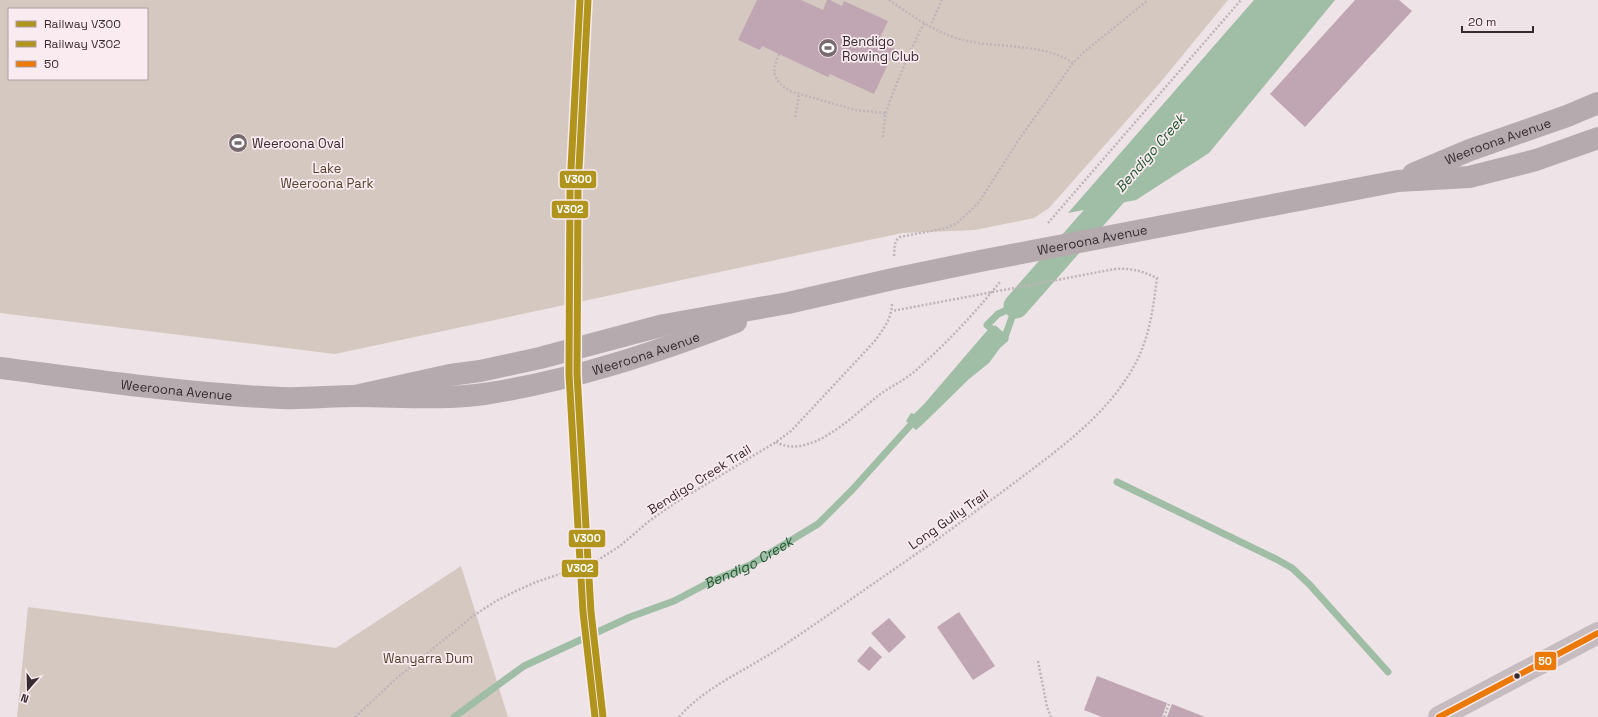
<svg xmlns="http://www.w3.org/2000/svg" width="1598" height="717" font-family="'Space Grotesk',sans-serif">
<rect width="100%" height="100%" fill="#eee3e6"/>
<path fill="#d5c8c0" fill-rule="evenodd" d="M 0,0 L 1228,0 L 1159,84 L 1049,208 L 1034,218 L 975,230 L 902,233 L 335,354 L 0,313 ZM 9,9 L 147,9 L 147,79 L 9,79 Z
M 461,566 L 508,717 L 17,717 L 28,607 L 336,648 Z"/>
<path fill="#a0bda6" d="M 1254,0 L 1335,0 L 1209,153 L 1136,200 L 1068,213 Z
M 995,325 L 1009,337 L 1008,341 L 1000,348 L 989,363 L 969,379 L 923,424 L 916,430 L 906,421 L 911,413 L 914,414 L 925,403 L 991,326 L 993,328 Z"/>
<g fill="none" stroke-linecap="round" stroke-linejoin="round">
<g stroke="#a0bda6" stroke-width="7">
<path d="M 993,336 L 992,329 L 987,325 L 998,314 L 1016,306"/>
<path d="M 999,339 L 1002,339 L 1006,334 L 1016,306"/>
<path d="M 1117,482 L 1276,559 L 1292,568 L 1309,584 L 1388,672"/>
<path id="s1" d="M 454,717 L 524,666 L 630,617 L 674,601 L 712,581 L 750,565 L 818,524 L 852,490 L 916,419"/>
</g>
<path stroke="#a0bda6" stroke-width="25" d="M 1016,306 L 1126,181"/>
</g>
<path fill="#c0a6b3" d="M 757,0 L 801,0 L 823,10 L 827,0 L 830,0 L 842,6 L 844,1 L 888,21 L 878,42 L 895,49 L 874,94 L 830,74 L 828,77 L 762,46 L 760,50 L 738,40 Z
M 1355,0 L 1399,0 L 1412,11 L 1305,127 L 1270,94 Z
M 959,612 L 995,666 L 973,680 L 937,627 Z
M 889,618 L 906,637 L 889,653 L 871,633 Z
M 870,646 L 882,657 L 869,671 L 857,661 Z
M 1097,676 L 1167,703 L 1162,717 L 1102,717 L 1084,710 Z
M 1172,704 L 1205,717 L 1167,717 Z"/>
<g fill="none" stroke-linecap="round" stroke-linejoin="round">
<path stroke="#bfb5b9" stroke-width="2.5" stroke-dasharray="2 2" stroke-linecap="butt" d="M 889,0 C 911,15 933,31 959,39 C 994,49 1043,42 1073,63
M 930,27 L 942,0
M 779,54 C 771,73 773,80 790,91 L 855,110 L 886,113
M 795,117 L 799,95
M 883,137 L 885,116 L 891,98 L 908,56 L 924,23
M 1048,223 L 1241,0
M 894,256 C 895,248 893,242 900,237 L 946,228 L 957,223 L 967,214 L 979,202 L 1020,138 L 1073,63 L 1084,52 L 1148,0
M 776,442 C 810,461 855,414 879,395 C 890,387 903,381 914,372 C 945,345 974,314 1000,282
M 1038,661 L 1047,707 L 1051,717
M 355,717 L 398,677 L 473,616 L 496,601 L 516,591 L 536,582 L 593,563 L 620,546 L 648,522 L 675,503 L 776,442 L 791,431 L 874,342 C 883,330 892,318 892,303
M 679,717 C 706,686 747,670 781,647 C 831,614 879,579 928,546 C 961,522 993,499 1026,474 C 1066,444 1107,413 1133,368 C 1149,340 1153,310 1157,278 C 1141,271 1133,268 1115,269 L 892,311
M 1164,717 L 1169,704"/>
<path stroke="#c6bcc0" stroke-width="22" d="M 1439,717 L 1598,633"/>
<g stroke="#b5abaf" stroke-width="22">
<path id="s2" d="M 1413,174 L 1470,150 L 1567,116 L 1598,103"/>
<path id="s3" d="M 0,368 C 93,380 187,394 281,398 C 306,399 331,396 356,396 C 398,396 441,400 484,394 C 570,381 655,353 736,322"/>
<path id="s4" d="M 355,396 L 450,375 L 480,371 L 540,358 L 664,325 L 788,303 L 893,279 L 980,261 L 1398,181 L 1469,177 L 1536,160 L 1598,138"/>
</g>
<g stroke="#f9ebef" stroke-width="9">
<path id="bus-1" d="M 1439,717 L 1598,633"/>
</g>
<use href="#bus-1" stroke="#eb7905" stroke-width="6"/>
<g stroke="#f9ebef" stroke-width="10">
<path id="rail-1" d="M 588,0 L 578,187 L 577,374 L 591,612 L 603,717"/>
</g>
<g stroke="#f9ebef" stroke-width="10">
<path id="rail-2" d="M 580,0 L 570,187 L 569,374 L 583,612 L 595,717"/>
</g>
<use href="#rail-1" stroke="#b0941c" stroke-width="7"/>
<use href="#rail-2" stroke="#b0941c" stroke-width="7"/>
</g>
<defs>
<g id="stadium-disc" transform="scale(1)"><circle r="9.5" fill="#786b70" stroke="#f9ebef"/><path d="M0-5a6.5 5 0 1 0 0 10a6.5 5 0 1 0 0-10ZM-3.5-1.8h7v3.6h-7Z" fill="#fff"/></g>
</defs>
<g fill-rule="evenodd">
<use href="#stadium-disc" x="828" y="48"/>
<use href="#stadium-disc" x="238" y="143"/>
</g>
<circle fill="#382a31" stroke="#f9ebef" stroke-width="1.5" cx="1517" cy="676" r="3.5"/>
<g text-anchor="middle" stroke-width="3.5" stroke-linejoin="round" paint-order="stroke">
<g font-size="13" fill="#382a31" stroke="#f9ebef" text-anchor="start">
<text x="842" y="46">Bendigo<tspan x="842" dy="15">Rowing Club</tspan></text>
<text x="252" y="148">Weeroona Oval</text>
</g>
<g font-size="13" fill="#382a31" stroke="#f9ebef">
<text dy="5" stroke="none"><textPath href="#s2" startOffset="91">Weeroona Avenue</textPath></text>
<text dy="5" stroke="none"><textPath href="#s4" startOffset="754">Weeroona Avenue</textPath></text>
<text dy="5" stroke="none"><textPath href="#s3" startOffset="653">Weeroona Avenue</textPath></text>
<text dy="5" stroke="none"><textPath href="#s3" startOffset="178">Weeroona Avenue</textPath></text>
<text transform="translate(699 479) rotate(-32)" y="5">Bendigo Creek Trail</text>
<text transform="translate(948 519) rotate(-35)" y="5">Long Gully Trail</text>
</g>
<g font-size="13" fill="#55442f" stroke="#f9ebef">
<text x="327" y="173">Lake<tspan x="327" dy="15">Weeroona Park</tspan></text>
<text x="428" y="663">Wanyarra Dum</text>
</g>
<g font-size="14" font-style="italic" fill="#21572f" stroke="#f9ebef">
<text transform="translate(1150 153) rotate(-49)" y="5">Bendigo Creek</text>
<text dy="5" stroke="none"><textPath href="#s1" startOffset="334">Bendigo Creek</textPath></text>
</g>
</g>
<g stroke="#f9ebef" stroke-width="1.5">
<rect x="559" y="170" width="38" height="19" rx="4" fill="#b0941c"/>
<rect x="551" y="200" width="38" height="19" rx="4" fill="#b0941c"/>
<rect x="568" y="529" width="38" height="19" rx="4" fill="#b0941c"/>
<rect x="561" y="559" width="38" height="19" rx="4" fill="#b0941c"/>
<rect x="1534" y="651" width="23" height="20" rx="4" fill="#eb7905"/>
</g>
<g font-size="11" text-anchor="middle" font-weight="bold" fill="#fff">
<text x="578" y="183">V300</text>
<text x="570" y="213">V302</text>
<text x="587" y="542">V300</text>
<text x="580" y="572">V302</text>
<text x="1545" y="665">50</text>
</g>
<rect x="8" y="8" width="140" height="72" fill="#f9ebef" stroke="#ac9ea3"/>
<rect x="16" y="21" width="20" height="6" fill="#b0941c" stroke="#ac9ea3"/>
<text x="44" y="28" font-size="12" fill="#382a31">Railway V300</text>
<rect x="16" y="41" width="20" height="6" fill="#b0941c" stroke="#ac9ea3"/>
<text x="44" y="48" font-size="12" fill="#382a31">Railway V302</text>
<rect x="16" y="61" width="20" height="6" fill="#eb7905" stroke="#ac9ea3"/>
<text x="44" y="68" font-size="12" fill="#382a31">50</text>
<g transform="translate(28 689) rotate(200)" stroke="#f9ebef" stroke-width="3" paint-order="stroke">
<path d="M0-3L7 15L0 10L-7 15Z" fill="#382a31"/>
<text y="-6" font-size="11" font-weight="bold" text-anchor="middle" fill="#382a31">N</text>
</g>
<path d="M1462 26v6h71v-6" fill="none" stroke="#382a31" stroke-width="2"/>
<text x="1468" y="26" font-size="12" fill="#382a31" stroke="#f9ebef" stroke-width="3" paint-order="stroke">20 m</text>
</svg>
